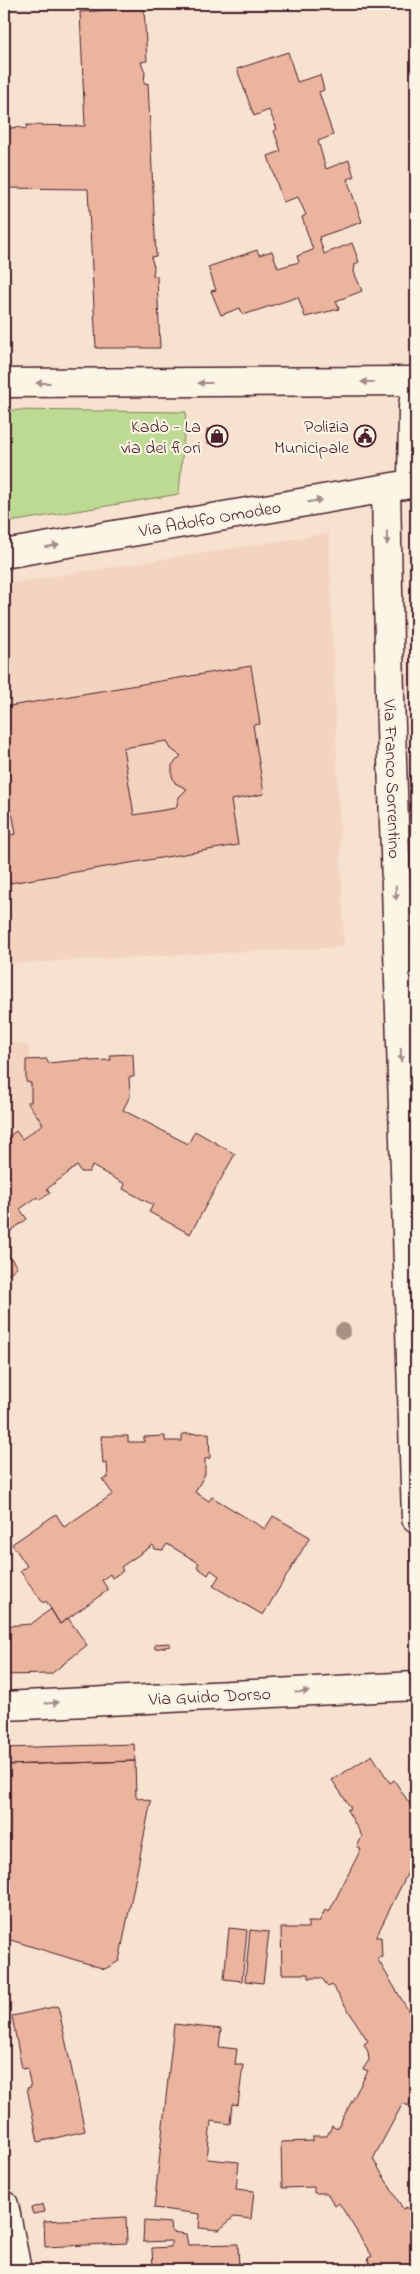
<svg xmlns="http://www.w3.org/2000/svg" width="420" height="2274" font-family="'Indie Flower',sans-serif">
<rect width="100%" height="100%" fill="#f7e2d0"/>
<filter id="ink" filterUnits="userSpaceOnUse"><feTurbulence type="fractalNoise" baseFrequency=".02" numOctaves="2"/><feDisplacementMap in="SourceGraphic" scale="10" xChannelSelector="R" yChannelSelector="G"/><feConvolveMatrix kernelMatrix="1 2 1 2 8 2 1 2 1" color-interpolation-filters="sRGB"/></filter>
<g filter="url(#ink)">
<path fill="#f3d4c1" d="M 329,533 L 344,947 L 4,964 L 4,584 Z
M 4,1041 L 29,1046 L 30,1060 L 26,1060 L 26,1082 L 31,1083 L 31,1102 L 28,1102 L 43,1124 L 22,1139 L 16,1131 L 4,1140 Z"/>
<path fill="#bcda92" stroke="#837c5e" d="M 4,410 L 186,412 L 179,494 L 4,523 Z"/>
<path fill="#eab49f" stroke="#4a1f2b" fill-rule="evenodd" d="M 144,8 L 147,61 L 141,62 L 145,72 L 144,84 L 148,83 L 156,256 L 151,257 L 154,267 L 153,276 L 157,276 L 160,348 L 96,348 L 88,189 L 4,188 L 4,124 L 6,124 L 6,129 L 17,127 L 26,129 L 27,125 L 85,126 L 80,12 Z
M 288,52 L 297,82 L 320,75 L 324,90 L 319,92 L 333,135 L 318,141 L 326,169 L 349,160 L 354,177 L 347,179 L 362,222 L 319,237 L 324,254 L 352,243 L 359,262 L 355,264 L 354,272 L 362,291 L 336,301 L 339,309 L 305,317 L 298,297 L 243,315 L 240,308 L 221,315 L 211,291 L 216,290 L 208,267 L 257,250 L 259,255 L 272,251 L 278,268 L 299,262 L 297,256 L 313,250 L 302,217 L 306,215 L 298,197 L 283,202 L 268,156 L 281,151 L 274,131 L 277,129 L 269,110 L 254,116 L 237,69 Z
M 207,429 L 227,429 L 226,444 L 207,443 Z
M 371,429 L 372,442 L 360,443 L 358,431 Z
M 251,666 L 260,724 L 253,725 L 264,794 L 231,800 L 238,845 L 4,884 L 4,836 L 16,834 L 13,817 L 5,799 L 8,787 L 4,766 L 4,707 ZM 167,741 L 171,749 L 181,756 L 172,765 L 172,776 L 175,783 L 187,789 L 179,797 L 176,808 L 134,815 L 123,748 Z
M 133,1054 L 134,1077 L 129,1077 L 130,1096 L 123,1110 L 188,1144 L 195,1131 L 235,1154 L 190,1234 L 149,1212 L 153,1205 L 123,1189 L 125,1184 L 92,1166 L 89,1172 L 81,1172 L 77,1166 L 47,1189 L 50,1193 L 40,1200 L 37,1197 L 20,1209 L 27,1219 L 4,1236 L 4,1140 L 16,1131 L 22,1139 L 43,1124 L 27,1102 L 31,1102 L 31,1083 L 26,1082 L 26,1060 L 47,1059 L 48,1063 L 89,1059 L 89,1061 L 111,1060 L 110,1055 Z
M 4,1248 L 17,1267 L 4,1278 Z
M 209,1433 L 210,1458 L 205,1459 L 205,1474 L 195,1492 L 209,1501 L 212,1497 L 265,1529 L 273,1516 L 310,1537 L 263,1615 L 213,1586 L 219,1576 L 211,1570 L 208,1575 L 197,1567 L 199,1563 L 167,1544 L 163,1550 L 155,1549 L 153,1545 L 121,1567 L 123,1571 L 112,1578 L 110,1574 L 102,1580 L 108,1590 L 60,1624 L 46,1601 L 43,1603 L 20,1571 L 27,1566 L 12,1544 L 56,1514 L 64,1527 L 113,1494 L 102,1479 L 108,1478 L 107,1463 L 103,1464 L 101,1436 L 128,1436 L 128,1442 L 144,1442 L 144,1437 L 165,1436 L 165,1441 L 182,1441 L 182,1434 Z
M 51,1609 L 60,1624 L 68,1618 L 87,1645 L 51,1674 L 4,1675 L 4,1626 L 31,1624 Z
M 170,1643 L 170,1646 L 155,1649 L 155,1644 Z
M 134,1744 L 135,1761 L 4,1765 L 4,1748 Z
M 372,1755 L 390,1783 L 394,1780 L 411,1806 L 416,1806 L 416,1862 L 413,1862 L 376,1937 L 381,1937 L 382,1957 L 377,1958 L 412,2017 L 416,2011 L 416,2090 L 408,2106 L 403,2103 L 373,2159 L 403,2209 L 407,2207 L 416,2222 L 416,2270 L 372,2270 L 368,2258 L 372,2256 L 339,2203 L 335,2206 L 327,2193 L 314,2193 L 314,2187 L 282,2188 L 281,2142 L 313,2141 L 313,2136 L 327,2136 L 332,2126 L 337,2129 L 368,2071 L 363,2069 L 369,2060 L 368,2052 L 364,2044 L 368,2041 L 332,1985 L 328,1987 L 322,1978 L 309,1978 L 309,1974 L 282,1974 L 281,1928 L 308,1928 L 308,1922 L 319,1922 L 325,1910 L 329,1912 L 361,1849 L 357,1847 L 362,1836 L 347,1810 L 351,1808 L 332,1780 Z
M 135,1761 L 136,1797 L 151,1801 L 119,1961 L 105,1969 L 4,1938 L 4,1765 Z
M 229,1928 L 247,1930 L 242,1981 L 224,1979 Z
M 250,1930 L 269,1932 L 263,1983 L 245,1981 Z
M 58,2006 L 85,2131 L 38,2142 L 27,2088 L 31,2087 L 27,2068 L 22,2069 L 12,2016 Z
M 174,2024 L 221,2029 L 219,2047 L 237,2049 L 235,2065 L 243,2065 L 238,2105 L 232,2104 L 230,2124 L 211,2121 L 207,2159 L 239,2162 L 236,2189 L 254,2191 L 251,2219 L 234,2217 L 219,2230 L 199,2228 L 200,2214 L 154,2208 Z
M 43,2204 L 45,2212 L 33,2214 L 31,2208 Z
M 126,2217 L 127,2243 L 45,2247 L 44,2221 Z
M 144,2221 L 171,2223 L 172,2232 L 186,2234 L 188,2245 L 238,2244 L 239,2270 L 153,2270 L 152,2248 L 171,2247 L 171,2241 L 143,2242 Z"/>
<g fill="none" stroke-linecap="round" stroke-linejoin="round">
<g stroke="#4a1f2b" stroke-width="31">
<g id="minor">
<path d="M 412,484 L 413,407 L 416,383"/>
<path id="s1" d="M 386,489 L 390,696 L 416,1518"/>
<path id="s2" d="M 4,1706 L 416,1686"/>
<path d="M 4,2205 L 17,2270"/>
</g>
</g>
<g stroke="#4a1f2b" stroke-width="31">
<g id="primary">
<path d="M 4,383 L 416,381"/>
<path id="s3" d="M 4,554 L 416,483"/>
</g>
</g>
<use href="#minor" stroke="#fcf5e5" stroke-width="28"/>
<use href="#primary" stroke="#fcf5e5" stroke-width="28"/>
</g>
<circle fill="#a79184" cx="343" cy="1331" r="8"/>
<defs><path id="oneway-solid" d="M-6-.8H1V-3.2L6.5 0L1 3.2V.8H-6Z" transform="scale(1.25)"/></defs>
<g fill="#a38a88">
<use href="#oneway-solid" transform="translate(368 382) rotate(180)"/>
<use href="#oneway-solid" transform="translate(43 383) rotate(180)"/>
<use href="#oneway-solid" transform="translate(205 383) rotate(180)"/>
<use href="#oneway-solid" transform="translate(315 501) rotate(-10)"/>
<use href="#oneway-solid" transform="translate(387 538) rotate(89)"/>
<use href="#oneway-solid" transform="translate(52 546) rotate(-10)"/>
<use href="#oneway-solid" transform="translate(396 893) rotate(88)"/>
<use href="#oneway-solid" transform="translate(401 1055) rotate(88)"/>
<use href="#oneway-solid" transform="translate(302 1692) rotate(-3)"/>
<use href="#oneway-solid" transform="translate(52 1703) rotate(-3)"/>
</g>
</g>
<defs>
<g id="shop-ring" transform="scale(1.125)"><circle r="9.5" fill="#fcf5e5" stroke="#4a1f2b" stroke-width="1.5"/><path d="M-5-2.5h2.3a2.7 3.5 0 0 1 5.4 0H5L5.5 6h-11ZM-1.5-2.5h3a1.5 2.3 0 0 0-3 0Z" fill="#4a1f2b"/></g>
<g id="civic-ring" transform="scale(1.125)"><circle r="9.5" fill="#fcf5e5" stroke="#4a1f2b" stroke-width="1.5"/><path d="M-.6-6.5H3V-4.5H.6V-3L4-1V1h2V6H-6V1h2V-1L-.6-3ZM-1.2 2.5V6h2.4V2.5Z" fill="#4a1f2b"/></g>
</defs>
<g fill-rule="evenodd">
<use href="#shop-ring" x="217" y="436"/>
<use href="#civic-ring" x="365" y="436"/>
</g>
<g text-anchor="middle" stroke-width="4.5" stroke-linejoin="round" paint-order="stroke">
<g font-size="18" fill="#4a1f2b" stroke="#fcf5e5" text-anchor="end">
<text x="201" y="432">Kadò - La<tspan x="201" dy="21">via dei fiori</tspan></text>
<text x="349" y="432">Polizia<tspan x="349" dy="21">Municipale</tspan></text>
</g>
<g font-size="18" fill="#4a1f2b" stroke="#fcf5e5">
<text dy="6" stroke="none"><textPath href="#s3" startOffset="209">Via Adolfo Omodeo</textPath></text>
<text dy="6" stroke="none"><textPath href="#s1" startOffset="290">Via Franco Sorrentino</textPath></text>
<text dy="6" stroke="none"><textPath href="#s2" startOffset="206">Via Guido Dorso</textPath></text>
</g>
</g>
<rect width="420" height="2274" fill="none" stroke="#fcf5e5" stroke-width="20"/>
<rect x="10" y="10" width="400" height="2254" fill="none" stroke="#4a1f2b" stroke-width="2" filter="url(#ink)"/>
</svg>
